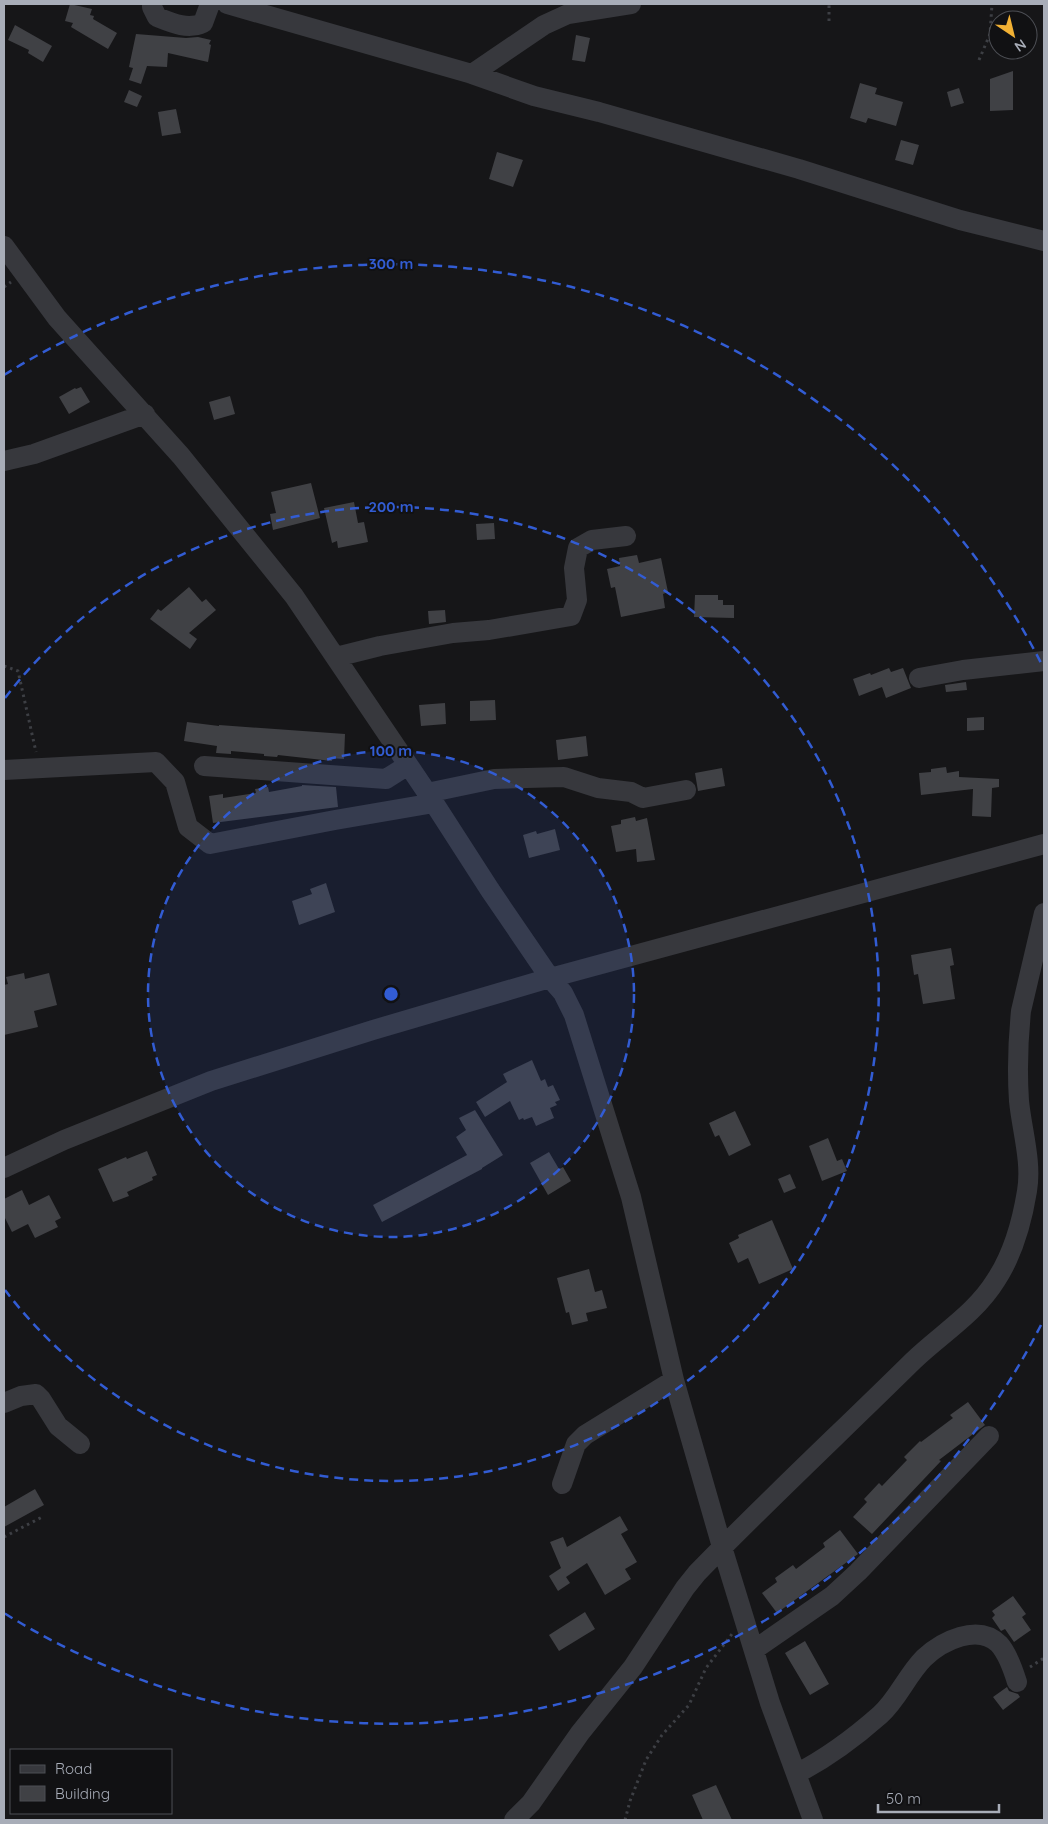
<svg xmlns="http://www.w3.org/2000/svg" width="1048" height="1824" font-family="Quicksand,sans-serif">
<rect width="100%" height="100%" fill="#161618"/>
<path fill="#404145" d="M 70,4 L 92,9 L 90,15 L 94,16 L 93,19 L 117,33 L 108,49 L 71,27 L 73,23 L 65,21 Z
M 15,25 L 52,46 L 43,62 L 28,53 L 29,50 L 8,40 Z
M 136,34 L 186,38 L 198,37 L 211,40 L 209,44 L 211,45 L 208,62 L 168,53 L 167,67 L 147,66 L 141,84 L 129,80 L 133,68 L 129,67 Z
M 576,35 L 590,38 L 585,62 L 572,60 Z
M 1013,71 L 1013,110 L 990,111 L 990,79 Z
M 860,83 L 877,88 L 875,94 L 903,102 L 896,126 L 868,118 L 866,123 L 850,118 Z
M 959,88 L 964,103 L 951,107 L 947,92 Z
M 129,90 L 142,96 L 137,107 L 124,102 Z
M 176,109 L 181,133 L 162,136 L 158,112 Z
M 901,140 L 919,145 L 913,165 L 895,160 Z
M 497,152 L 523,160 L 513,187 L 489,179 Z
M 81,387 L 90,402 L 69,414 L 59,397 L 75,388 L 76,389 Z
M 230,396 L 235,414 L 214,420 L 209,402 Z
M 311,483 L 320,518 L 273,530 L 270,514 L 276,513 L 271,492 Z
M 354,502 L 358,523 L 364,522 L 368,542 L 338,548 L 337,541 L 332,543 L 324,508 Z
M 494,523 L 495,539 L 477,540 L 476,524 Z
M 637,555 L 639,563 L 661,558 L 668,592 L 663,594 L 665,608 L 621,617 L 615,587 L 611,588 L 607,569 L 620,566 L 619,558 Z
M 189,587 L 202,602 L 206,599 L 216,610 L 189,633 L 197,639 L 190,649 L 150,619 L 158,609 L 161,611 Z
M 695,595 L 718,595 L 718,600 L 723,600 L 723,605 L 734,605 L 734,618 L 694,617 Z
M 445,610 L 446,622 L 429,624 L 428,611 Z
M 889,668 L 891,672 L 903,668 L 911,688 L 886,698 L 882,687 L 859,696 L 853,679 L 870,673 L 871,675 Z
M 966,682 L 967,690 L 946,692 L 945,685 Z
M 495,700 L 496,720 L 470,721 L 470,701 Z
M 445,703 L 446,724 L 421,726 L 419,705 Z
M 984,717 L 984,730 L 967,731 L 967,718 Z
M 187,722 L 219,726 L 219,725 L 345,734 L 344,759 L 331,758 L 332,761 L 278,755 L 277,757 L 264,756 L 264,754 L 231,751 L 231,754 L 216,753 L 217,746 L 184,741 Z
M 586,736 L 588,756 L 558,760 L 556,740 Z
M 946,767 L 947,773 L 959,771 L 959,777 L 999,779 L 999,787 L 992,788 L 991,817 L 972,816 L 973,789 L 921,795 L 919,773 L 931,772 L 931,769 Z
M 722,768 L 725,786 L 698,791 L 695,773 Z
M 302,785 L 336,787 L 338,807 L 213,823 L 209,796 L 223,794 L 223,798 L 256,793 L 255,789 L 268,787 L 269,792 L 302,786 Z
M 635,817 L 636,821 L 647,818 L 655,860 L 637,862 L 636,849 L 616,852 L 611,826 L 621,824 L 621,820 Z
M 555,829 L 560,850 L 529,858 L 523,835 L 536,831 L 537,834 Z
M 326,883 L 335,912 L 299,925 L 292,901 L 312,894 L 310,889 Z
M 951,948 L 954,965 L 950,966 L 955,999 L 923,1004 L 918,974 L 914,975 L 911,955 Z
M 24,973 L 25,979 L 49,973 L 57,1005 L 34,1011 L 38,1027 L 4,1035 L 4,985 L 8,984 L 6,977 Z
M 532,1060 L 541,1081 L 545,1079 L 548,1087 L 553,1085 L 560,1100 L 555,1102 L 557,1105 L 550,1108 L 554,1118 L 536,1126 L 532,1117 L 524,1120 L 523,1118 L 519,1120 L 510,1101 L 485,1117 L 476,1102 L 507,1082 L 503,1074 Z
M 475,1110 L 503,1155 L 482,1168 L 482,1169 L 382,1222 L 373,1205 L 467,1155 L 456,1137 L 466,1130 L 459,1118 Z
M 735,1111 L 751,1145 L 729,1156 L 719,1135 L 715,1137 L 709,1123 Z
M 828,1138 L 837,1161 L 842,1159 L 847,1171 L 822,1181 L 809,1146 Z
M 147,1151 L 157,1175 L 152,1177 L 153,1180 L 127,1192 L 129,1196 L 113,1202 L 98,1169 L 126,1157 L 127,1159 Z
M 549,1152 L 559,1169 L 563,1167 L 571,1181 L 548,1195 L 530,1163 Z
M 790,1174 L 796,1188 L 784,1193 L 778,1179 Z
M 22,1190 L 29,1205 L 49,1195 L 61,1218 L 55,1221 L 58,1227 L 35,1238 L 28,1224 L 12,1232 L 4,1216 L 4,1199 Z
M 772,1220 L 793,1269 L 759,1284 L 748,1258 L 738,1263 L 729,1243 L 739,1238 L 738,1235 Z
M 589,1269 L 595,1292 L 602,1290 L 607,1308 L 586,1313 L 588,1321 L 572,1325 L 569,1312 L 566,1313 L 557,1278 Z
M 968,1402 L 985,1425 L 939,1460 L 941,1461 L 872,1534 L 853,1517 L 867,1502 L 864,1499 L 879,1483 L 882,1486 L 907,1460 L 904,1457 L 920,1441 L 921,1442 L 953,1418 L 950,1415 Z
M 35,1489 L 44,1505 L 4,1527 L 4,1507 Z
M 620,1516 L 628,1530 L 621,1534 L 637,1562 L 625,1569 L 631,1579 L 605,1595 L 587,1563 L 566,1577 L 570,1583 L 558,1591 L 549,1576 L 561,1568 L 550,1542 L 563,1537 L 567,1547 Z
M 840,1530 L 858,1554 L 777,1613 L 762,1593 L 777,1582 L 775,1578 L 793,1565 L 796,1569 L 825,1547 L 823,1543 Z
M 1013,1596 L 1026,1614 L 1022,1617 L 1031,1630 L 1014,1642 L 1005,1629 L 1001,1631 L 992,1618 L 995,1615 L 992,1611 Z
M 585,1612 L 595,1629 L 559,1651 L 549,1635 Z
M 805,1641 L 829,1684 L 810,1695 L 785,1653 Z
M 1007,1687 L 1009,1691 L 1018,1694 L 1020,1697 L 1003,1710 L 993,1697 Z
M 716,1785 L 732,1820 L 703,1820 L 692,1795 Z"/>
<g fill="none" stroke-linecap="round" stroke-linejoin="round">
<path stroke="#3d3f44" stroke-width="3" stroke-dasharray="2.5 4" stroke-linecap="butt" d="M 829,21 L 829,4
M 979,60 L 990,34 L 992,4
M 4,287 L 11,282
M 4,666 L 18,671 L 36,752
M 4,1537 L 44,1516
M 1030,1667 L 1044,1658
M 625,1820 L 630,1801 L 646,1760 L 662,1735 L 689,1705 L 706,1668 L 732,1634"/>
<path stroke="#37383d" stroke-width="20" d="M 152,4 L 152,7 L 157,17 C 172,23 188,30 203,23 L 210,4
M 227,4 L 472,74 L 534,96 L 599,112 L 799,169 L 960,220 L 1044,241
M 472,74 L 544,25 L 568,14 L 631,4
M 4,246 L 57,318 L 181,456 L 294,596 L 434,803 L 490,890 L 550,978 L 563,993 L 574,1015 L 631,1197 L 674,1380 L 722,1547 L 770,1703 L 813,1820
M 4,461 L 34,454 L 145,414
M 336,657 L 380,646 L 453,633 L 489,630 L 571,616 L 577,600 L 574,568 L 578,548 L 592,540 L 626,536
M 919,678 L 963,670 L 1044,661
M 204,766 L 386,779 L 408,765
M 4,770 L 156,762 L 175,782 L 188,827 L 210,844 L 335,820 L 434,803
M 427,793 L 494,779 L 564,777 L 598,788 L 631,792 L 643,798 L 686,790
M 4,1168 L 64,1140 L 211,1081 L 373,1030 L 550,978 L 1044,844
M 4,1403 L 21,1396 L 36,1394 L 41,1399 L 58,1426 L 80,1444
M 562,1484 L 576,1444 L 585,1435 L 674,1380
M 754,1650 L 832,1596 L 858,1572 L 989,1436
M 796,1774 C 827,1758 854,1738 880,1715 C 898,1699 907,1675 924,1658 C 942,1641 978,1623 999,1644 C 1008,1654 1013,1669 1017,1682
M 514,1820 L 531,1803 L 580,1733 L 633,1667 L 685,1588 L 697,1573 C 767,1501 841,1432 913,1361 C 941,1334 975,1314 996,1280 C 1013,1254 1022,1222 1027,1191 C 1032,1162 1022,1131 1019,1101 C 1017,1071 1018,1041 1021,1011 L 1044,913"/>
</g>
<circle cx="391" cy="994" r="243" fill="#325cd3" fill-opacity=".12"/>
<g fill="none" stroke="#325cd3" stroke-width="2.5" stroke-dasharray="9 6">
<circle cx="391" cy="994" r="243"/>
<path d="M5 698A487 487 0 1 1 5 1290"/>
<path d="M1041 1325A730 730 0 0 1 4 1613M4 375A730 730 0 0 1 1041 663"/>
</g>
<circle cx="391" cy="994" r="8" fill="#325cd3" stroke="#111113" stroke-width="2.5"/>
<g font-size="15" text-anchor="middle" font-weight="bold" fill="#325cd3" stroke="#111113" stroke-width="4" stroke-linejoin="round" paint-order="stroke">
<text x="391" y="269">300 m</text>
<text x="391" y="512">200 m</text>
<text x="391" y="756">100 m</text>
</g>
<rect width="1048" height="1824" fill="none" stroke="#a8adb8" stroke-width="10"/>
<rect x="10" y="1749" width="162" height="65" fill="#111113" stroke="#4d4f55"/>
<rect x="20" y="1765" width="25" height="8" fill="#37383d" stroke="#4d4f55"/>
<text x="55" y="1774" font-size="15" fill="#a8adb8">Road</text>
<rect x="20" y="1786" width="25" height="15" fill="#404145" stroke="#4d4f55"/>
<text x="55" y="1799" font-size="15" fill="#a8adb8">Building</text>
<g transform="translate(1013 35) rotate(145)"><circle r="24" fill="#111113" stroke="#4d4f55"/>
<path d="M0-4L9 19L0 12L-9 19Z" fill="#f2b134"/>
<text y="-8" font-size="14" font-weight="bold" text-anchor="middle" fill="#a8adb8">N</text>
</g>
<path d="M878 1804v8h121v-8" fill="none" stroke="#a8adb8" stroke-width="2.5"/>
<text x="886" y="1804" font-size="15" fill="#a8adb8" stroke="#111113" stroke-width="4" paint-order="stroke">50 m</text>
</svg>
